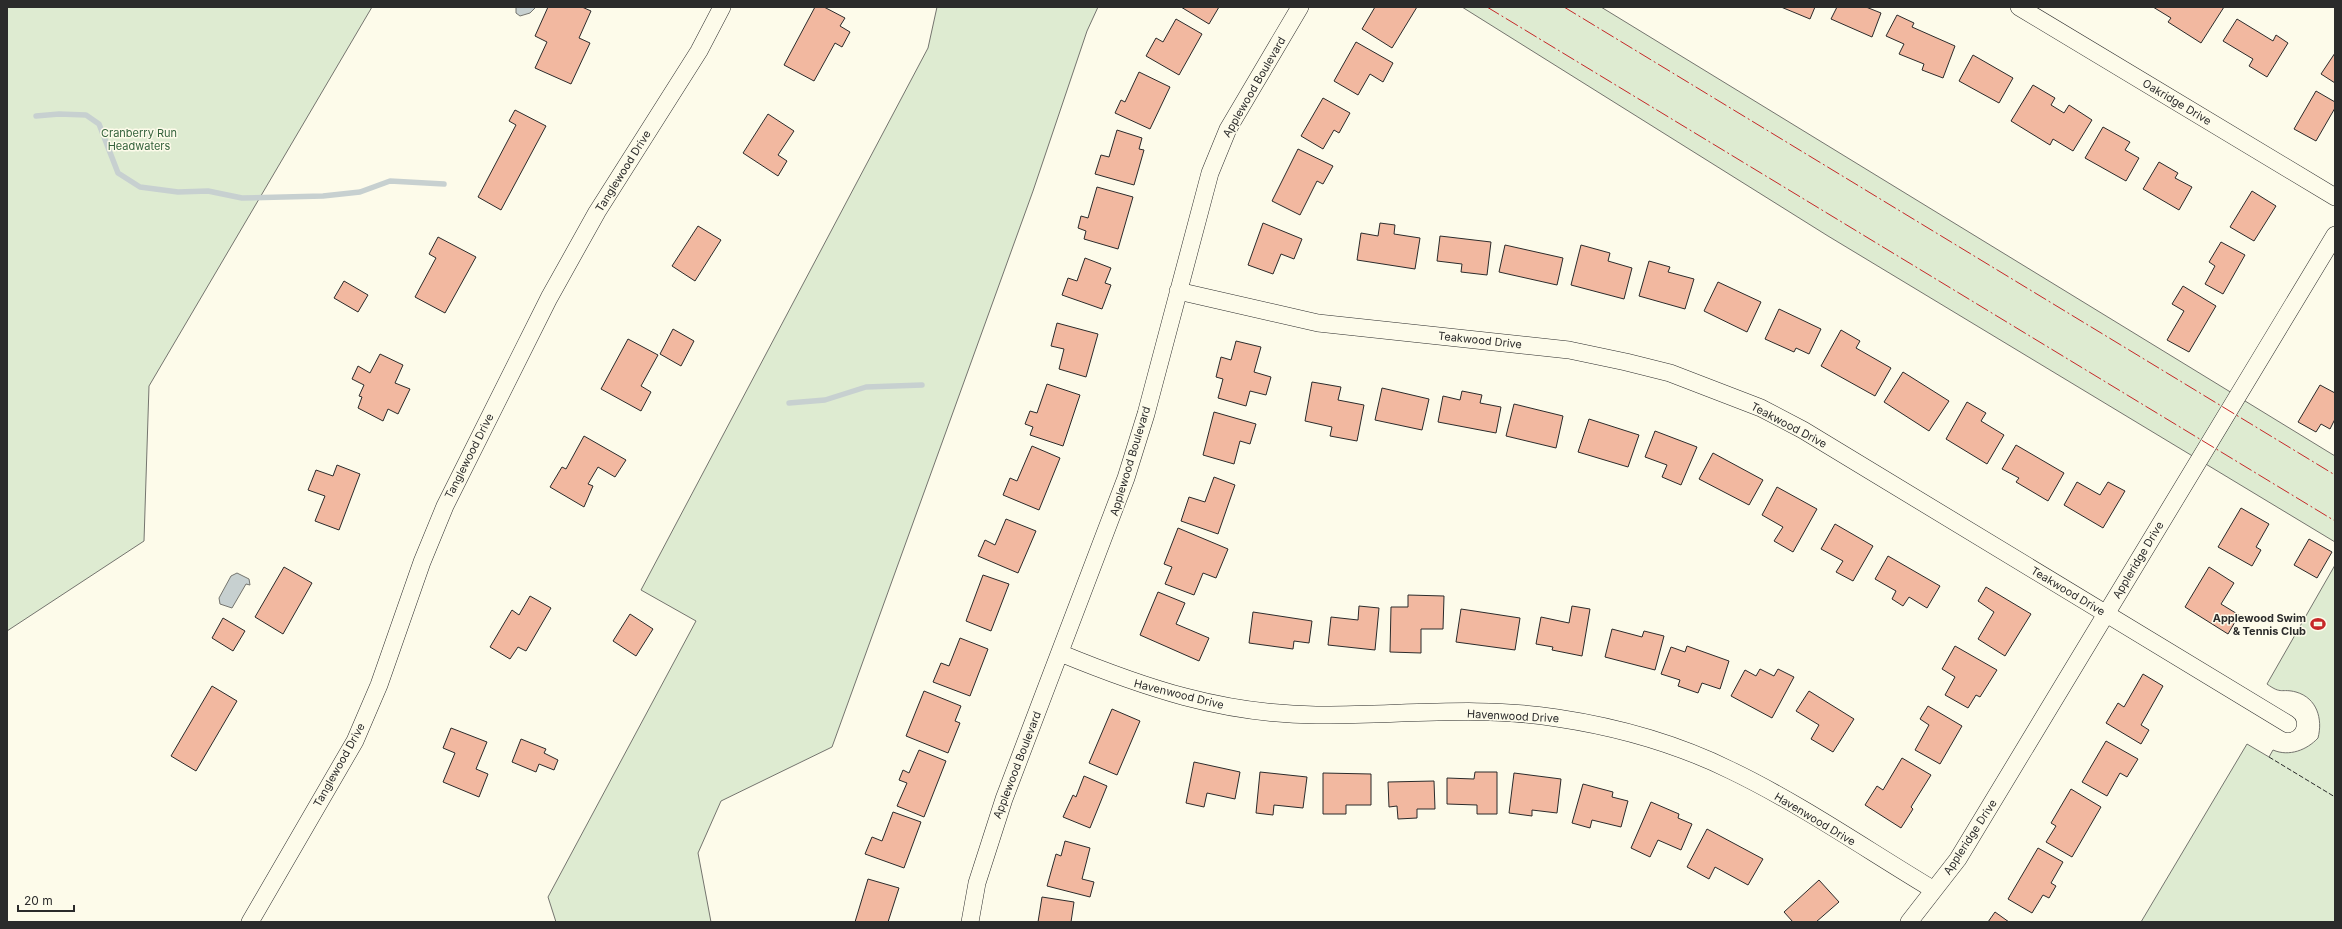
<svg xmlns="http://www.w3.org/2000/svg" width="2342" height="929" font-family="Inter,sans-serif">
<rect width="100%" height="100%" fill="#fdfbea"/>
<path fill="#deebd1" stroke="#74746e" d="M 7,7 L 372,7 L 149,386 L 144,541 L 7,631 Z
M 937,7 L 1098,7 L 1087,31 L 1033,191 L 832,747 L 721,801 L 698,853 L 711,922 L 556,922 L 548,897 L 696,621 L 641,590 L 928,48 Z
M 1462,7 L 1601,7 L 2335,456 L 2335,542 L 1828,236 Z
M 2335,565 L 2335,922 L 2141,922 L 2247,744 L 2269,757 L 2273,750 C 2289,757 2307,750 2318,738 C 2323,719 2317,698 2296,692 C 2281,688 2282,695 2267,684 Z"/>
<path fill="#c7d0d0" stroke="#74746e" d="M 516,7 L 536,7 L 530,13 L 520,16 L 516,13 Z
M 237,573 L 249,579 L 250,585 L 246,584 L 232,608 L 220,604 L 219,598 L 231,576 Z"/>
<g fill="none" stroke-linecap="round" stroke-linejoin="round">
<path stroke="#c7d0d0" stroke-width="5.5" d="M 36,116 L 59,114 L 86,115 L 99,124 L 118,173 L 140,187 L 178,192 L 208,191 L 242,198 L 323,196 L 360,192 L 390,181 L 444,184
M 789,403 L 825,400 L 866,387 L 922,385"/>
</g>
<path fill="#f2b8a0" stroke="#2b2b2b" d="M 548,7 L 582,7 L 591,11 L 579,38 L 590,43 L 571,84 L 535,68 L 547,42 L 535,36 Z
M 815,7 L 824,7 L 845,18 L 840,26 L 850,32 L 842,47 L 835,43 L 814,81 L 784,65 Z
M 1181,7 L 1219,7 L 1209,24 Z
M 1375,7 L 1417,7 L 1392,48 L 1362,29 Z
M 1781,7 L 1815,7 L 1810,19 Z
M 1837,7 L 1866,7 L 1881,13 L 1872,37 L 1831,19 Z
M 2153,7 L 2224,7 L 2201,43 L 2168,22 L 2171,18 Z
M 1897,15 L 1914,23 L 1912,27 L 1955,46 L 1943,78 L 1922,70 L 1924,64 L 1899,54 L 1904,44 L 1886,36 Z
M 1176,19 L 1202,34 L 1179,75 L 1146,56 L 1156,38 L 1163,42 Z
M 2237,19 L 2273,41 L 2276,35 L 2288,43 L 2267,77 L 2249,66 L 2253,59 L 2223,41 Z
M 1356,42 L 1393,63 L 1383,82 L 1370,74 L 1358,95 L 1334,81 Z
M 2335,53 L 2335,83 L 2321,74 Z
M 1973,55 L 2013,78 L 1999,103 L 1959,81 Z
M 1139,72 L 1170,87 L 1150,129 L 1115,113 L 1121,100 L 1125,102 Z
M 2033,85 L 2055,98 L 2051,105 L 2064,113 L 2069,105 L 2092,120 L 2073,151 L 2053,139 L 2050,145 L 2011,121 Z
M 2316,91 L 2335,102 L 2335,108 L 2316,141 L 2294,129 Z
M 1323,98 L 1350,113 L 1339,133 L 1334,130 L 1323,149 L 1301,136 Z
M 515,110 L 546,126 L 501,210 L 478,197 L 516,125 L 509,121 Z
M 768,114 L 794,131 L 778,155 L 787,161 L 778,176 L 743,153 Z
M 2103,127 L 2130,142 L 2125,150 L 2139,158 L 2126,181 L 2085,158 Z
M 1117,130 L 1142,138 L 1139,149 L 1144,150 L 1134,185 L 1095,174 L 1101,155 L 1109,157 Z
M 1298,149 L 1333,166 L 1323,184 L 1317,181 L 1300,215 L 1272,201 Z
M 2159,162 L 2178,173 L 2175,178 L 2192,187 L 2179,210 L 2143,189 Z
M 1097,187 L 1133,197 L 1118,249 L 1084,239 L 1086,231 L 1078,228 L 1081,216 L 1088,218 Z
M 2252,191 L 2276,206 L 2254,241 L 2230,227 Z
M 1263,223 L 1302,239 L 1294,259 L 1281,254 L 1273,274 L 1248,265 Z
M 1380,223 L 1395,225 L 1394,234 L 1420,238 L 1415,269 L 1357,260 L 1361,233 L 1378,236 Z
M 698,226 L 721,240 L 695,281 L 672,266 Z
M 1440,236 L 1491,242 L 1487,275 L 1461,272 L 1462,264 L 1437,261 Z
M 438,237 L 476,257 L 445,313 L 415,297 L 436,258 L 429,254 Z
M 2221,242 L 2245,255 L 2223,294 L 2205,284 L 2215,266 L 2209,262 Z
M 1505,245 L 1563,258 L 1557,285 L 1499,272 Z
M 1581,245 L 1610,253 L 1608,261 L 1632,268 L 1624,299 L 1571,285 Z
M 1085,258 L 1111,268 L 1105,283 L 1111,285 L 1102,309 L 1062,295 L 1068,278 L 1077,281 Z
M 1649,261 L 1670,267 L 1668,272 L 1694,279 L 1685,309 L 1639,296 Z
M 344,281 L 368,295 L 358,312 L 334,298 Z
M 1718,282 L 1761,302 L 1747,332 L 1704,311 Z
M 2183,286 L 2216,306 L 2189,352 L 2167,340 L 2184,311 L 2172,304 Z
M 1779,309 L 1821,329 L 1809,354 L 1796,348 L 1794,352 L 1765,339 Z
M 1057,323 L 1098,334 L 1086,377 L 1059,369 L 1064,349 L 1051,346 Z
M 673,329 L 694,341 L 681,366 L 660,354 Z
M 1841,330 L 1860,341 L 1856,348 L 1891,368 L 1875,396 L 1821,366 Z
M 628,339 L 658,355 L 641,386 L 651,392 L 641,411 L 601,389 Z
M 1236,341 L 1261,347 L 1254,372 L 1271,377 L 1266,395 L 1250,391 L 1246,406 L 1218,398 L 1223,379 L 1216,377 L 1221,357 L 1231,360 Z
M 380,354 L 403,365 L 395,383 L 410,389 L 398,414 L 388,409 L 383,421 L 358,408 L 362,397 L 359,396 L 364,385 L 352,379 L 358,366 L 370,373 Z
M 1903,372 L 1949,401 L 1929,431 L 1884,402 Z
M 1312,382 L 1341,387 L 1338,400 L 1364,405 L 1357,441 L 1330,436 L 1332,427 L 1305,421 Z
M 1047,384 L 1080,395 L 1063,446 L 1030,435 L 1033,427 L 1025,424 L 1030,411 L 1037,413 Z
M 2320,385 L 2335,393 L 2335,419 L 2330,429 L 2321,424 L 2316,432 L 2298,422 Z
M 1382,388 L 1429,399 L 1422,430 L 1375,420 Z
M 1462,391 L 1482,395 L 1480,403 L 1501,407 L 1496,433 L 1438,422 L 1443,396 L 1460,400 Z
M 1967,402 L 1986,413 L 1981,421 L 2004,435 L 1987,464 L 1946,439 Z
M 1514,404 L 1563,416 L 1556,448 L 1506,436 Z
M 1214,412 L 1256,424 L 1250,444 L 1240,441 L 1234,464 L 1203,455 Z
M 1589,419 L 1639,435 L 1628,467 L 1578,452 Z
M 1655,431 L 1697,447 L 1681,485 L 1662,477 L 1667,465 L 1645,457 Z
M 584,436 L 626,460 L 615,477 L 598,467 L 588,484 L 593,486 L 584,507 L 550,487 L 562,467 L 566,469 Z
M 2016,445 L 2064,473 L 2048,501 L 2016,482 L 2019,478 L 2002,469 Z
M 1032,446 L 1060,458 L 1039,510 L 1003,495 L 1010,478 L 1017,481 Z
M 1713,453 L 1763,480 L 1749,505 L 1699,479 Z
M 337,465 L 360,474 L 339,530 L 315,521 L 325,496 L 308,490 L 316,470 L 333,476 Z
M 1214,477 L 1235,485 L 1218,534 L 1181,521 L 1189,497 L 1205,502 Z
M 2077,482 L 2100,495 L 2108,482 L 2125,491 L 2103,528 L 2064,505 Z
M 1777,487 L 1817,509 L 1793,552 L 1774,541 L 1783,527 L 1762,515 Z
M 2241,508 L 2269,524 L 2256,547 L 2261,550 L 2252,566 L 2218,547 Z
M 1006,519 L 1036,531 L 1018,573 L 978,556 L 985,540 L 995,545 Z
M 1835,524 L 1873,546 L 1853,581 L 1836,572 L 1843,561 L 1821,549 Z
M 1178,528 L 1228,549 L 1216,578 L 1203,573 L 1194,595 L 1165,584 L 1172,567 L 1164,564 Z
M 2309,539 L 2332,552 L 2317,578 L 2294,565 Z
M 1888,556 L 1940,586 L 1927,608 L 1909,597 L 1903,606 L 1892,599 L 1896,591 L 1875,579 Z
M 284,567 L 312,583 L 283,634 L 255,617 Z
M 2209,567 L 2234,583 L 2221,604 L 2239,615 L 2228,634 L 2185,607 Z
M 983,575 L 1009,584 L 991,631 L 966,621 Z
M 1986,587 L 2031,614 L 2005,656 L 1978,639 L 1994,612 L 1978,601 Z
M 1158,592 L 1185,603 L 1176,624 L 1209,638 L 1199,661 L 1140,635 Z
M 1408,595 L 1444,596 L 1443,629 L 1421,629 L 1421,653 L 1390,652 L 1391,607 L 1408,607 Z
M 530,596 L 551,608 L 526,651 L 518,647 L 510,659 L 490,647 L 512,610 L 519,615 Z
M 1359,606 L 1379,608 L 1375,650 L 1328,645 L 1331,617 L 1358,620 Z
M 1572,606 L 1590,609 L 1582,656 L 1552,650 L 1553,647 L 1536,644 L 1541,617 L 1569,623 Z
M 1461,609 L 1520,618 L 1515,650 L 1456,642 Z
M 1253,612 L 1312,621 L 1309,643 L 1294,641 L 1293,649 L 1249,643 Z
M 630,614 L 653,629 L 636,656 L 613,641 Z
M 223,618 L 245,631 L 233,651 L 212,638 Z
M 1612,629 L 1642,637 L 1644,631 L 1664,636 L 1655,670 L 1605,657 Z
M 960,638 L 988,649 L 970,696 L 933,682 L 941,663 L 949,666 Z
M 1687,646 L 1729,661 L 1720,689 L 1702,683 L 1698,693 L 1678,686 L 1680,680 L 1661,674 L 1671,647 L 1685,652 Z
M 1955,646 L 1997,670 L 1980,697 L 1976,695 L 1968,708 L 1945,695 L 1955,677 L 1942,669 Z
M 1760,669 L 1774,676 L 1778,669 L 1794,677 L 1772,718 L 1731,696 L 1745,670 L 1756,676 Z
M 2143,674 L 2163,686 L 2141,725 L 2149,730 L 2141,744 L 2106,723 L 2118,703 L 2124,707 Z
M 212,686 L 237,701 L 196,771 L 171,756 Z
M 924,691 L 961,706 L 955,721 L 960,723 L 948,753 L 906,736 Z
M 1809,691 L 1854,719 L 1833,752 L 1811,739 L 1819,725 L 1796,711 Z
M 1928,706 L 1962,726 L 1940,764 L 1915,750 L 1929,725 L 1920,719 Z
M 1112,709 L 1140,721 L 1117,775 L 1089,763 Z
M 451,728 L 487,742 L 476,769 L 488,774 L 479,797 L 443,782 L 455,753 L 443,748 Z
M 521,739 L 546,749 L 544,753 L 558,760 L 554,770 L 539,764 L 536,772 L 512,762 Z
M 2106,741 L 2138,759 L 2127,777 L 2120,773 L 2107,796 L 2082,782 Z
M 919,750 L 946,761 L 924,817 L 897,806 L 907,783 L 899,780 L 903,770 L 909,773 Z
M 1902,758 L 1931,775 L 1911,807 L 1913,809 L 1901,828 L 1865,805 L 1877,786 L 1883,790 Z
M 1194,762 L 1240,772 L 1235,799 L 1207,793 L 1204,807 L 1186,803 Z
M 1260,772 L 1307,777 L 1303,808 L 1274,805 L 1273,815 L 1256,813 Z
M 1475,772 L 1497,772 L 1497,814 L 1477,814 L 1477,805 L 1447,804 L 1447,778 L 1474,779 Z
M 1323,773 L 1371,774 L 1371,805 L 1346,805 L 1346,814 L 1323,814 Z
M 1514,773 L 1561,779 L 1557,813 L 1532,810 L 1532,816 L 1509,813 Z
M 1084,776 L 1107,786 L 1090,828 L 1063,817 L 1073,795 L 1076,797 Z
M 1434,781 L 1435,809 L 1417,809 L 1417,818 L 1398,819 L 1397,806 L 1389,807 L 1388,782 Z
M 1583,784 L 1613,792 L 1612,797 L 1628,801 L 1621,827 L 1592,820 L 1590,828 L 1572,823 Z
M 2071,789 L 2101,807 L 2072,857 L 2046,842 L 2056,826 L 2051,823 Z
M 1651,802 L 1679,814 L 1678,818 L 1692,824 L 1681,850 L 1658,840 L 1650,857 L 1631,848 Z
M 893,812 L 921,822 L 904,868 L 865,854 L 872,837 L 882,841 Z
M 1707,829 L 1763,859 L 1748,885 L 1715,867 L 1709,879 L 1687,867 Z
M 1065,841 L 1090,848 L 1082,879 L 1094,882 L 1090,897 L 1047,886 L 1056,854 L 1061,856 Z
M 2038,848 L 2063,862 L 2051,883 L 2056,886 L 2049,898 L 2043,895 L 2032,913 L 2008,899 Z
M 868,879 L 899,888 L 888,922 L 855,922 Z
M 1819,880 L 1839,902 L 1816,922 L 1793,922 L 1784,912 Z
M 1042,897 L 1074,902 L 1071,922 L 1038,922 Z
M 1995,912 L 2009,922 L 1988,922 Z"/>
<g fill="none" stroke-linecap="round" stroke-linejoin="round">
<g stroke="#2b2b2b" stroke-width="18">
<path id="minor" d="M 2019,7 L 2335,197
M 1178,291 L 1318,323 L 1569,350 L 1626,362 L 1670,373 L 1761,408 L 1803,430 L 2288,724
M 1060,653 C 1145,688 1222,714 1316,715 C 1395,716 1478,705 1557,718 C 1617,727 1675,743 1730,770 C 1801,804 1867,850 1934,890
M 250,922 L 355,741 L 379,685 L 422,562 L 445,506 L 549,298 L 597,212 L 699,51 L 722,7
M 970,922 L 977,883 L 1004,799 L 1126,478 L 1146,414 L 1210,173 L 1228,129 L 1300,7
M 1909,922 L 1958,859 L 2335,235"/>
</g>
<use href="#minor" stroke="#fdfbea" stroke-width="17"/>
<path stroke="#2b2b2b" stroke-width="1" stroke-dasharray="5 2" stroke-linecap="butt" d="M 2269,757 L 2335,797"/>
<path stroke="#c62828" stroke-width="1" stroke-dasharray="14 3 2 3" stroke-linecap="butt" d="M 1487,7 L 2335,521
M 1564,7 L 2335,475"/>
</g>
<defs>
<g id="stadium-bare" transform="scale(1.2)"><path d="M0-5a6.5 5 0 1 0 0 10a6.5 5 0 1 0 0-10ZM-3.5-1.8h7v3.6h-7Z" fill="#c62828" stroke="#fdfbea" stroke-width="2.5" paint-order="stroke"/></g>
</defs>
<g fill-rule="evenodd">
<use href="#stadium-bare" x="2318" y="624"/>
</g>
<g text-anchor="middle" stroke-width="3" stroke-linejoin="round" paint-order="stroke">
<g font-size="11" fill="#2b2b2b" stroke="#fdfbea">
<text transform="translate(1254 87) rotate(-60)" y="4">Applewood Boulevard</text>
<text transform="translate(2177 102) rotate(31)" y="4">Oakridge Drive</text>
<text transform="translate(623 171) rotate(-58)" y="4">Tanglewood Drive</text>
<text transform="translate(1480 340) rotate(6)" y="4">Teakwood Drive</text>
<text transform="translate(1789 425) rotate(28)" y="4">Teakwood Drive</text>
<text transform="translate(469 456) rotate(-63)" y="4">Tanglewood Drive</text>
<text transform="translate(1130 461) rotate(-73)" y="4">Applewood Boulevard</text>
<text transform="translate(2138 560) rotate(-59)" y="4">Appleridge Drive</text>
<text transform="translate(2068 591) rotate(31)" y="4">Teakwood Drive</text>
<text transform="translate(1179 694) rotate(14)" y="4">Havenwood Drive</text>
<text transform="translate(1513 716) rotate(3)" y="4">Havenwood Drive</text>
<text transform="translate(339 765) rotate(-61)" y="4">Tanglewood Drive</text>
<text transform="translate(1017 765) rotate(-69)" y="4">Applewood Boulevard</text>
<text transform="translate(1815 819) rotate(31)" y="4">Havenwood Drive</text>
<text transform="translate(1970 837) rotate(-57)" y="4">Appleridge Drive</text>
</g>
<g font-size="11" fill="#34623c" stroke="#fdfbea">
<text x="139" y="137">Cranberry Run<tspan x="139" dy="13">Headwaters</tspan></text>
</g>
<g font-size="11" font-weight="bold" fill="#2b2b2b" stroke="#fdfbea" text-anchor="end">
<text x="2306" y="622">Applewood Swim<tspan x="2306" dy="13">&amp; Tennis Club</tspan></text>
</g>
</g>
<rect width="2342" height="929" fill="none" stroke="#2b2b2b" stroke-width="16"/>
<path d="M18 905v6h56v-6" fill="none" stroke="#2b2b2b" stroke-width="2"/>
<text x="24" y="905" font-size="12" fill="#2b2b2b" stroke="#fdfbea" stroke-width="3" paint-order="stroke">20 m</text>
</svg>
